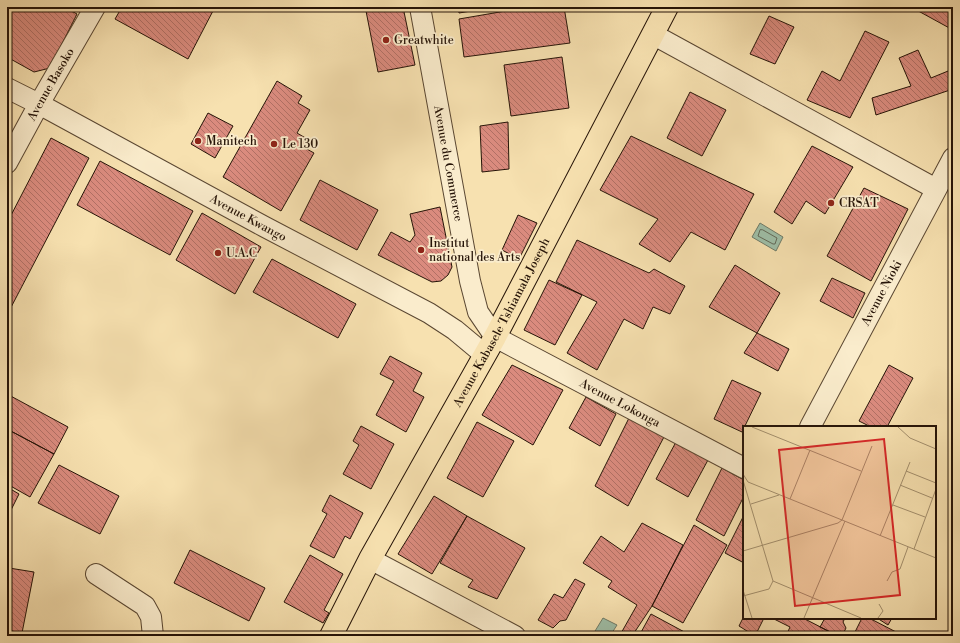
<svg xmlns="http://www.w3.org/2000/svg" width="960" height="643" font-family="'Libre Bodoni',serif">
<defs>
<pattern id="building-back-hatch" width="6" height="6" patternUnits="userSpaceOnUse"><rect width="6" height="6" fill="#da8b7e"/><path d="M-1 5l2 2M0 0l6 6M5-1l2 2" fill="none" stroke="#b17065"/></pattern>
</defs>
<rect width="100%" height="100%" fill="#f7e1b0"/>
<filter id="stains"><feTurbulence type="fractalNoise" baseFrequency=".005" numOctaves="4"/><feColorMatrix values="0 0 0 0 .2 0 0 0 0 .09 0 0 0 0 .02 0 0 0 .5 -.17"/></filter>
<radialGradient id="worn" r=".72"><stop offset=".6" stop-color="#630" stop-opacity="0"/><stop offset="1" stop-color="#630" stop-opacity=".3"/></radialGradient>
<path fill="#9ebea7" stroke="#6e7a67" d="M 760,223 L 783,237 L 776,251 L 752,237 Z
M 603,618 L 617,625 L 610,636 L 592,636 Z"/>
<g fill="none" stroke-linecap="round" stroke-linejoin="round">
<path stroke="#626958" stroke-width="1" d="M 763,230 L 777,238 L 775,244 L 773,244 L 758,236 L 760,230 Z"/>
</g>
<path fill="url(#building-back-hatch)" stroke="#261408" d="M 7,7 L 64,7 L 77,14 L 50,68 L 34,72 L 7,57 Z
M 122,7 L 215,7 L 188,59 L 115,19 Z
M 389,7 L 403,7 L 415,65 L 378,72 L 366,11 Z
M 458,7 L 495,7 L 459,13 Z
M 529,7 L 564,7 L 570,43 L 464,57 L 459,19 Z
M 911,7 L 953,7 L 953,30 Z
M 769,16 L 794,27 L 775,64 L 750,54 Z
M 865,31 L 889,42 L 850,118 L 807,100 L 822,71 L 840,81 Z
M 918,50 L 931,78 L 953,69 L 953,89 L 876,115 L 872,98 L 911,86 L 899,58 Z
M 562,57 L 569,108 L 511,116 L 504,65 Z
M 277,81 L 302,96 L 298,103 L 310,110 L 297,133 L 309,140 L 305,148 L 314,153 L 281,211 L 223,177 Z
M 690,92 L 726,110 L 702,156 L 667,138 Z
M 208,113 L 233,126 L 215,158 L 191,144 Z
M 508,122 L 509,169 L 482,172 L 480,126 Z
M 631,136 L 754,194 L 725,250 L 691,232 L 670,262 L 639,244 L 658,219 L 600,190 Z
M 51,138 L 89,158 L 7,315 L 7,223 Z
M 812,146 L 853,167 L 825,214 L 806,201 L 792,224 L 774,212 Z
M 100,161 L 193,211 L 170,255 L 77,205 Z
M 320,180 L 378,210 L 357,250 L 300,220 Z
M 864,188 L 908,209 L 871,281 L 827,256 Z
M 440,207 L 452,267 L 448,275 L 441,281 L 432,282 L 378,255 L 391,232 L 410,242 L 415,235 L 410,214 Z
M 202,213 L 261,247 L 235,294 L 176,260 Z
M 518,215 L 537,223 L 519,259 L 502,250 Z
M 577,240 L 649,273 L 654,269 L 685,286 L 670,314 L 653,307 L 643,329 L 624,319 L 597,370 L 567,353 L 597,302 L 556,282 Z
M 272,259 L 356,304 L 338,338 L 253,292 Z
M 735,265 L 780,293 L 757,333 L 709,307 Z
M 832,278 L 865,293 L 853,318 L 820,301 Z
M 549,280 L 582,295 L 555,345 L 524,330 Z
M 757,333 L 789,349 L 778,371 L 744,353 Z
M 390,356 L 422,373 L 413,391 L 424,397 L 406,432 L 376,415 L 394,381 L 380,374 Z
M 512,365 L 563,390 L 533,445 L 482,415 Z
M 889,365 L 913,378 L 887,427 L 871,427 L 859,421 Z
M 732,380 L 761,393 L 742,432 L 714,419 Z
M 7,394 L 68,427 L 54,454 L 7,429 Z
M 586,397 L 616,414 L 600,446 L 569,428 Z
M 630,416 L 665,435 L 628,506 L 595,486 Z
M 477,422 L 514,441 L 483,497 L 447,478 Z
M 361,426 L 394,444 L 371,489 L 343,474 L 359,445 L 353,441 Z
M 7,429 L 54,454 L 30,497 L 7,484 Z
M 676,442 L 708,460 L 688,497 L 656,479 Z
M 59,465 L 119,496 L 100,534 L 38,503 Z
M 722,468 L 744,480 L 744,496 L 724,536 L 696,520 Z
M 7,487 L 19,494 L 7,518 Z
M 330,495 L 363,513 L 350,539 L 345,536 L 334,558 L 310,546 L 327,514 L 322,511 Z
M 434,496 L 467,516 L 432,574 L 398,554 Z
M 744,515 L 744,563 L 725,553 Z
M 467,516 L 525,548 L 497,599 L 468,587 L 473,580 L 440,563 Z
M 642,523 L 683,545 L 652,606 L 632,636 L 622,636 L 620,635 L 637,605 L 608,587 L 612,581 L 583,563 L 601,536 L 624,552 Z
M 694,525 L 727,545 L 683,623 L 652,606 Z
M 190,550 L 265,588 L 249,621 L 174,583 Z
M 310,555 L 343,574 L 324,610 L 329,613 L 323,623 L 284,602 Z
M 9,568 L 34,572 L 22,633 L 7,630 L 7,579 Z
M 575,579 L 585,584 L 566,620 L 560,621 L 553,628 L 538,620 L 554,594 L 563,598 Z
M 651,614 L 690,635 L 689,636 L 639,636 Z
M 744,616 L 744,618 L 764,618 L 755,636 L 739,626 Z
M 772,618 L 803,618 L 838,636 L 786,636 L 790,627 Z
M 825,618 L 845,618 L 843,622 L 846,628 L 842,636 L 838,636 L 820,627 Z
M 862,618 L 869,618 L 898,633 L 896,636 L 853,636 Z
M 877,618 L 892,618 L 888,625 Z"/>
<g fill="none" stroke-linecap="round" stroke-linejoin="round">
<g stroke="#5a4732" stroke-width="22">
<g id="minor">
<path id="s1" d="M 420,7 L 470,281 L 478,312 L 495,337 L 744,468"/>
<path d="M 654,35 L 936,189"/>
<path id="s2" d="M 7,88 L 39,104 L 265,227 L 429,313 L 455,330 L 485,355"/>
<path id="s3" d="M 7,163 L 39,104 L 95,7"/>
<path id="s4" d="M 810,427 L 953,158"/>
<path d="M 370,559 L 515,636"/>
<path d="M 96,574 L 145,606 L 151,617 L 153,636"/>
</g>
</g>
<g stroke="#261408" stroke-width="24">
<g id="major">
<path id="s5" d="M 331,636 L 370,559 L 495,337 L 667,7"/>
</g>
</g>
<use href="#minor" stroke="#faeccc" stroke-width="20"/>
<use href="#major" stroke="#f7e1b0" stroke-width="22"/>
<g stroke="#261408" stroke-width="4.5">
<path id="rail" d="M 951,636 L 953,632"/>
</g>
<use href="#rail" stroke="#faeccc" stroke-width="3" stroke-dasharray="9" stroke-linecap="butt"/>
</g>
<g fill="#8f2418" stroke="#faeccc" stroke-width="1.5">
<circle cx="386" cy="40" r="4"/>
<circle cx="198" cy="141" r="4"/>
<circle cx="274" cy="144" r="4"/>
<circle cx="831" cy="203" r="4"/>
<circle cx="421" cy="250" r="4"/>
<circle cx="218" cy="253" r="4"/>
</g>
<g text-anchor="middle" stroke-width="3.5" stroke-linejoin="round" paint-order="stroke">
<g font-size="12" fill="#261408" stroke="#faeccc" text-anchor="start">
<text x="394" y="44">Greatwhite</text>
<text x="206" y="145">Manitech</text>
<text x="282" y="148">Le 130</text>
<text x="839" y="207">CRSAT</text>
<text x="429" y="247">Institut<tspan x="429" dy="14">national des Arts</tspan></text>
<text x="226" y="257">U.A.C</text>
</g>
<g font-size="12" fill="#261408" stroke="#faeccc">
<text dy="4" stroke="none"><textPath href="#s3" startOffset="90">Avenue Basoko</textPath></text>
<text dy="4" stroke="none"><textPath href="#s1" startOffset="159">Avenue du Commerce</textPath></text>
<text dy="4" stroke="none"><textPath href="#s2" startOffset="274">Avenue Kwango</textPath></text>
<text dy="4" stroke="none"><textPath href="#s4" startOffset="152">Avenue Nioki</textPath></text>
<text dy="4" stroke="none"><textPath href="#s5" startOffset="357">Avenue Kabasele Tshiamala Joseph</textPath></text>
<text dy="4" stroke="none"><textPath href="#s1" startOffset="482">Avenue Lokonga</textPath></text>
</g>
</g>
<g transform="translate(743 426)">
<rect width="193" height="193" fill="#f7e1b0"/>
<path fill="none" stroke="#a38f6d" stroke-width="1" d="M 9,1 L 118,45M 155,1 L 167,12 L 193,23M 163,45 L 193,57M 0,48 L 5,56 L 193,132M 0,54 L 30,155 L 26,163 L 0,170M 157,59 L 189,72M 47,73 L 67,24M 8,78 L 36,69M 150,79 L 182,91M 137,110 L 167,36M 171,123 L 193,63M 0,125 L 95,97 L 99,94 L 129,20M 30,155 L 118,192M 144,155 L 149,146 L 157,143 L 165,121M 0,164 L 9,192M 61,192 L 102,95M 135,192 L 140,185 L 136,178"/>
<path fill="#d62828" fill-opacity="0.15" stroke="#d62828" stroke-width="2" d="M 141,13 L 157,169 L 52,180 L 36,24 Z"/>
<rect width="193" height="193" fill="none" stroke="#261408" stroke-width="2"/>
</g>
<rect width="960" height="643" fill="none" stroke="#f7e1b0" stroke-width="24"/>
<rect x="8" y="8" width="944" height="627" fill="none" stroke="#261408" stroke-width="2"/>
<rect x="12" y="12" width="936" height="619" fill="none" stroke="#261408"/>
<rect width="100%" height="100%" filter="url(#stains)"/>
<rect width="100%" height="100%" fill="url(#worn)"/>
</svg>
